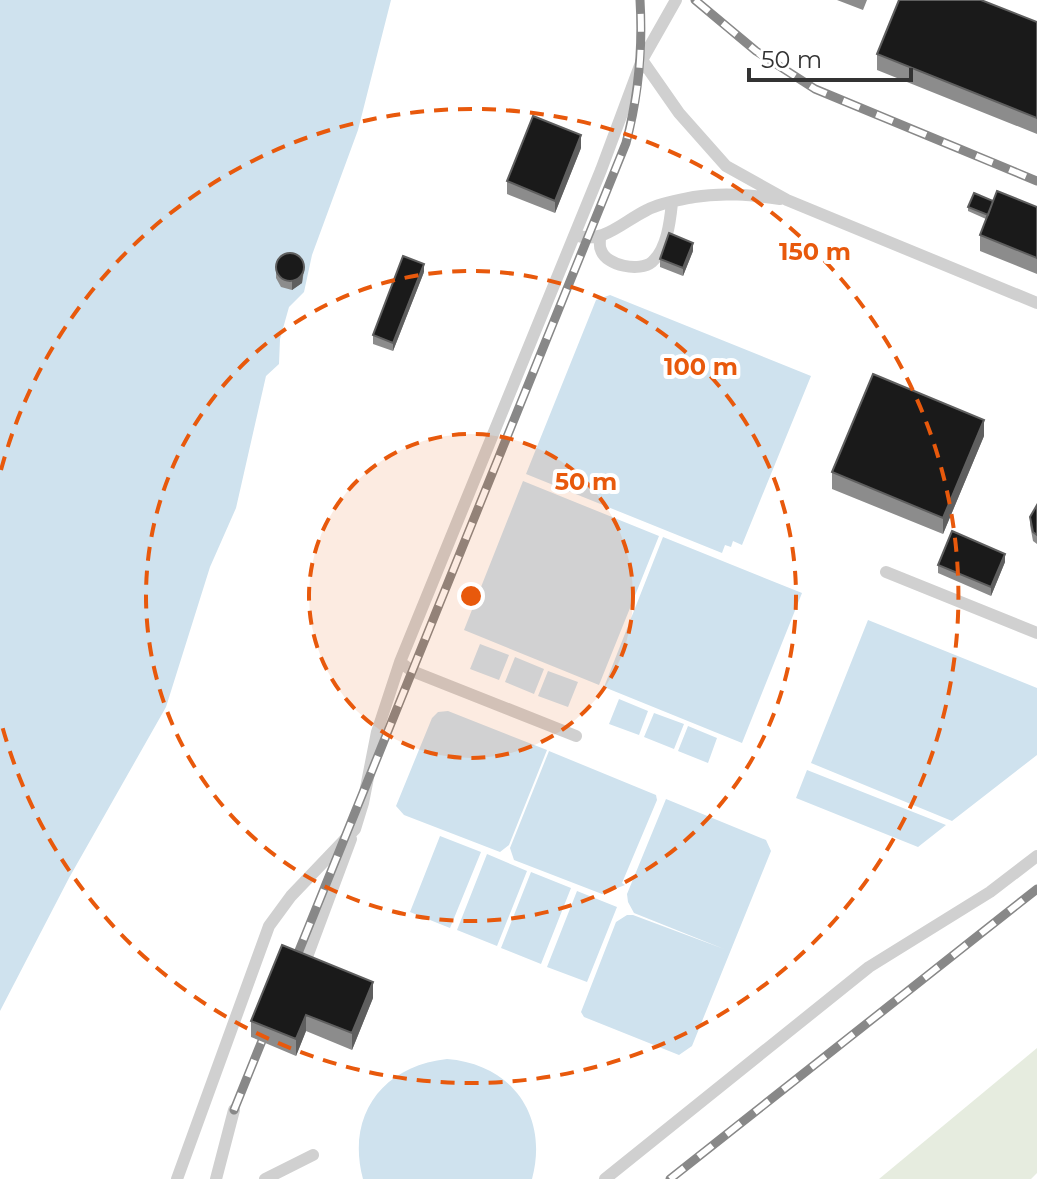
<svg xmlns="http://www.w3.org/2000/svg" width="1037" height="1179" font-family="Montserrat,sans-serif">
<rect width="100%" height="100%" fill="#fff"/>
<path fill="#e6ecdf" d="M 1037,1048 L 1037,1173 L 1031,1179 L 879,1179 Z"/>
<path fill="#cfe2ee" d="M 0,0 L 391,0 L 358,130 L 312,255 L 304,292 L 289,307 L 280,339 L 279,364 L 266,376 L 236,508 L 210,567 L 166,707 L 69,878 L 0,1011 Z
M 610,295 L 811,376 L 742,545 L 733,541 L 731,547 L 725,545 L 722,553 L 526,474 L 596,300 Z
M 523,481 L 659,536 L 599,685 L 464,630 Z
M 663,537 L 802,593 L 742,743 L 604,687 Z
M 868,620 L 1037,688 L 1037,755 L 952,821 L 811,763 Z
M 480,644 L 509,655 L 499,680 L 470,669 Z
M 515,657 L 544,669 L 534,694 L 505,682 Z
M 548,671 L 578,682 L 568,707 L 538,696 Z
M 619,699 L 648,711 L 639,735 L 609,724 Z
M 448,711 L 547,750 L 509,845 L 500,852 L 404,815 L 396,806 L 432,718 L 438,712 Z
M 654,713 L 684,724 L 674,749 L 644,737 Z
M 688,726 L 717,738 L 708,763 L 678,751 Z
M 549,751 L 656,795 L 657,800 L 622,883 L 625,885 L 602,894 L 514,860 L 510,848 Z
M 807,770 L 946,825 L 918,847 L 796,798 Z
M 666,799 L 766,840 L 771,851 L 692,1046 L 679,1055 L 584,1017 L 581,1012 L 616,922 L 627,915 L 633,915 L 724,949 L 634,913 L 628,902 L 627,894 Z
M 440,836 L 481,852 L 450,928 L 410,912 Z
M 487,854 L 527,871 L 497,946 L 457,930 Z
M 531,872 L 571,888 L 541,964 L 501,948 Z
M 577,891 L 617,907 L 587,982 L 547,967 Z
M 447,1059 C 512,1064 549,1116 532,1179 L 363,1179 C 346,1116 382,1066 447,1059 Z"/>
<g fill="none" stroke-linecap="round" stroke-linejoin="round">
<path stroke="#d0d0d0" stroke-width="12" d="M 642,60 L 679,113 L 726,166 L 787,200 L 1037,303
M 575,235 C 603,245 622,222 647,210 C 660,203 679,200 694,197 C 723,192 751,195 780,199
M 600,238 C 600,242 599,246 601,250 C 606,266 640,272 652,262 C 667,249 670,222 672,203
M 886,572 L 1037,633
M 400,662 L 412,671 L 576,736
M 307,957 L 351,839
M 177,1179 L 269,926 L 291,896 L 355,829 L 363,803 L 377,732 L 400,662 L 601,170 L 642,60 L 676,0
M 216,1179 L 234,1110
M 265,1179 L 313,1155
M 605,1179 L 869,967 L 990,892 L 1037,856"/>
<g stroke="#888" stroke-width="9">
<path id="rail" d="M 695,0 L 756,51 L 815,89 L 1037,181
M 290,973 L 626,143 C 639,94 643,50 640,0
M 234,1110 L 270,1021
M 670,1179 L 1037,889"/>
</g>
<use href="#rail" stroke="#fff" stroke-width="6" stroke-dasharray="18" stroke-linecap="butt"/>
</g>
<path fill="#8c8c8c" d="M 837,0 L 867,0 L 863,10 Z
M 1037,22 L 1037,134 L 877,70 L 877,54 Z
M 581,148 L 555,213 L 507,194 L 507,181 Z
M 993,201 L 1037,207 L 1037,274 L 980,251 L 980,235 L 986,219 L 968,211 L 968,207 Z
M 693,251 L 683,276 L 660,267 L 660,259 Z
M 276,270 L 304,271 L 302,283 L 292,290 L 281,287 L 276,278 Z
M 424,272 L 393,351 L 373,344 L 373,335 Z
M 984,436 L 943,534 L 832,489 L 832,472 Z
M 1037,505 L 1037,544 L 1033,541 L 1030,525 L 1030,517 Z
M 1005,562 L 991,596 L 938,573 L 938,565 Z
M 373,998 L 352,1050 L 306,1031 L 296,1056 L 251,1037 L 251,1021 Z"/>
<path fill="#5f5f5f" d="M 581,135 L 581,148 L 555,213 L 555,201 Z
M 693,243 L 693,251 L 683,276 L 683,268 Z
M 304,263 L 302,283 L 292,290 L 292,281 Z
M 424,264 L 424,272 L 393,351 L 393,343 Z
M 984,420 L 984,436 L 943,534 L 943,518 Z
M 1005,554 L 1005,562 L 991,596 L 991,587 Z
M 373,982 L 373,998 L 352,1050 L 352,1033 Z
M 306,1015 L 306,1031 L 296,1056 L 296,1039 Z"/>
<path fill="#1a1a1a" stroke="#5f5f5f" stroke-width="2" d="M 899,0 L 981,0 L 1037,22 L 1037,118 L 877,54 Z
M 533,116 L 581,135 L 555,201 L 507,181 Z
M 997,191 L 1037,207 L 1037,258 L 980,235 Z
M 974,193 L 993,201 L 988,215 L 968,207 Z
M 669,233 L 693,243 L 683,268 L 660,259 Z
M276 267a14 14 0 1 1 28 0a14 14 0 1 1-28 0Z
M 403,256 L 424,264 L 393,343 L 373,335 Z
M 873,374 L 984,420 L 943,518 L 832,472 Z
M 1037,505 L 1037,535 L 1033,532 L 1030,517 Z
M 952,531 L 1005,554 L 991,587 L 938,565 Z
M 282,945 L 373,982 L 352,1033 L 306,1015 L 296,1039 L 251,1021 Z"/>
<circle cx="471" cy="596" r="162" fill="#e8590c" fill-opacity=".12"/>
<g fill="none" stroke="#e8590c" stroke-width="4" stroke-dasharray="14 10">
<circle cx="471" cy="596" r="162"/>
<circle cx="471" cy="596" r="325"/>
<path d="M1 470A487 487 0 1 1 1 722"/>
</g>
<circle cx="471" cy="596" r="12" fill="#e8590c" stroke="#fff" stroke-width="4"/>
<g font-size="24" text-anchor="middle" font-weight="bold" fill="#e8590c" stroke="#fff" stroke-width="8" stroke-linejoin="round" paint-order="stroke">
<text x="815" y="260">150 m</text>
<text x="701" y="375">100 m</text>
<text x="586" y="490">50 m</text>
</g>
<path d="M749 68v12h162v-12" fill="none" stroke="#333333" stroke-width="4"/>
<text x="761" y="68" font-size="24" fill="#333333" stroke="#ffffff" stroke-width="6" paint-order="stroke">50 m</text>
</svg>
